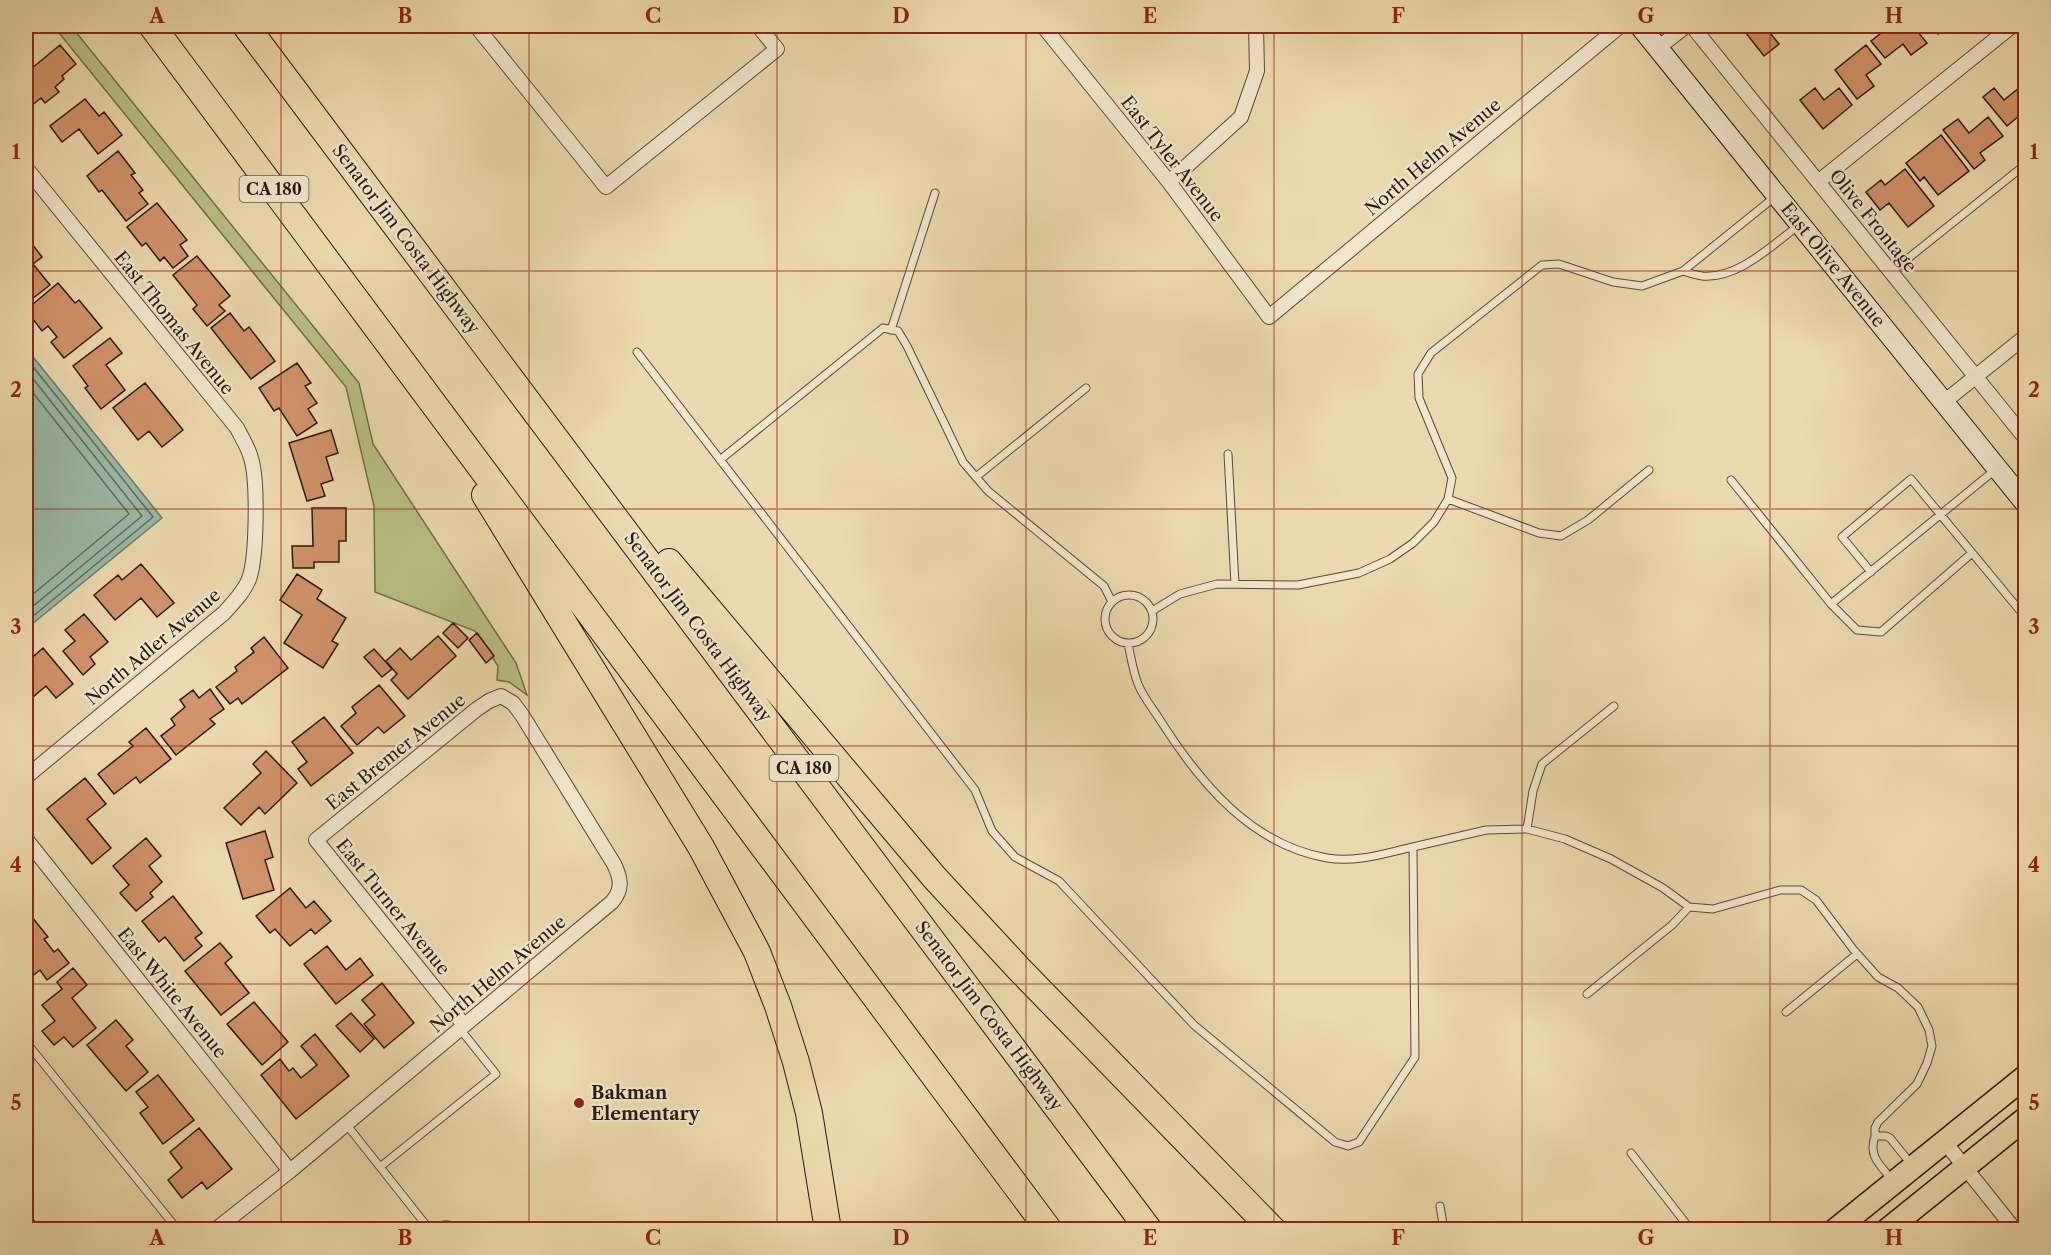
<svg xmlns="http://www.w3.org/2000/svg" width="2051" height="1255" font-family="'Libre Caslon Text',serif">
<rect width="100%" height="100%" fill="#edd9af"/>
<filter id="stains"><feTurbulence type="fractalNoise" baseFrequency=".00333" numOctaves="4"/><feColorMatrix values="0 0 0 0 .2 0 0 0 0 .09 0 0 0 0 .02 0 0 0 .5 -.17"/></filter>
<radialGradient id="worn" r=".72"><stop offset=".6" stop-color="#630" stop-opacity="0"/><stop offset="1" stop-color="#630" stop-opacity=".3"/></radialGradient>
<path fill="#babf89" stroke="#716d4c" stroke-width="1.5" d="M 58,26 L 71,26 L 359,383 L 373,444 L 516,663 L 527,695 L 509,682 L 497,680 L 498,666 L 475,631 L 375,592 L 374,506 L 346,387 L 55,28 Z"/>
<path fill="#9abaa7" stroke="#6c7a6b" stroke-width="1.5" d="M 26,348 L 162,518 L 26,629 Z"/>
<g fill="none" stroke-linecap="round" stroke-linejoin="round">
<path stroke="#616a5c" stroke-width="1.5" d="M 26,358 L 153,517 L 26,622
M 26,370 L 142,516 L 26,612
M 26,384 L 129,514 L 26,600"/>
</g>
<path fill="#d1936c" stroke="#281b10" stroke-width="1.5" d="M 1745,26 L 1780,26 L 1770,33 L 1779,44 L 1764,56 L 1742,28 Z
M 1890,26 L 1913,26 L 1927,43 L 1911,55 L 1903,44 L 1885,58 L 1871,41 Z
M 1931,26 L 1949,26 L 1938,34 Z
M 60,45 L 76,64 L 62,76 L 64,79 L 55,87 L 59,92 L 45,103 L 41,98 L 31,106 L 26,100 L 26,73 Z
M 1866,45 L 1881,64 L 1866,75 L 1874,86 L 1857,99 L 1835,70 Z
M 2026,61 L 2026,76 L 2018,67 Z
M 2024,84 L 2026,110 L 2007,126 L 1983,97 L 1994,88 L 2004,100 Z
M 1815,88 L 1824,100 L 1839,88 L 1852,105 L 1823,129 L 1800,100 Z
M 85,99 L 99,116 L 104,112 L 122,135 L 98,154 L 79,129 L 62,142 L 50,126 Z
M 1988,117 L 2003,136 L 1980,153 L 1985,160 L 1974,169 L 1943,130 L 1958,119 L 1969,133 Z
M 1941,135 L 1969,171 L 1938,195 L 1924,177 L 1920,181 L 1906,163 Z
M 118,151 L 135,173 L 131,175 L 143,190 L 139,193 L 148,204 L 126,221 L 102,190 L 99,192 L 87,176 Z
M 1905,169 L 1934,206 L 1908,227 L 1889,203 L 1880,210 L 1866,192 L 1881,180 L 1885,185 Z
M 157,203 L 187,240 L 180,245 L 188,256 L 173,268 L 164,257 L 160,261 L 146,243 L 142,246 L 127,227 Z
M 26,236 L 42,257 L 33,264 L 50,285 L 32,299 L 26,291 Z
M 197,256 L 230,296 L 219,305 L 225,311 L 207,326 L 193,309 L 197,305 L 173,275 Z
M 58,283 L 75,303 L 79,300 L 102,328 L 64,358 L 51,342 L 57,337 L 48,326 L 42,331 L 26,310 Z
M 230,313 L 244,331 L 249,327 L 275,361 L 251,379 L 211,328 Z
M 110,338 L 122,353 L 106,365 L 125,390 L 101,409 L 85,388 L 88,386 L 73,366 Z
M 297,363 L 311,383 L 305,386 L 317,403 L 308,409 L 317,423 L 297,436 L 279,408 L 274,411 L 259,388 Z
M 145,383 L 183,430 L 162,447 L 149,431 L 138,440 L 113,408 Z
M 331,430 L 338,453 L 326,457 L 333,480 L 321,484 L 325,496 L 307,501 L 289,443 Z
M 312,508 L 346,508 L 346,541 L 339,541 L 339,562 L 314,562 L 314,568 L 293,568 L 292,546 L 313,546 Z
M 141,564 L 174,603 L 157,617 L 141,598 L 115,620 L 94,595 L 118,575 L 122,580 Z
M 297,574 L 322,590 L 317,599 L 346,618 L 332,641 L 338,644 L 323,668 L 284,643 L 302,615 L 280,600 Z
M 84,614 L 108,642 L 90,657 L 95,664 L 83,675 L 63,651 L 75,641 L 65,630 Z
M 453,623 L 468,638 L 458,648 L 443,633 Z
M 477,633 L 494,656 L 486,663 L 469,640 Z
M 438,636 L 456,656 L 408,699 L 391,680 L 397,674 L 386,661 L 400,648 L 411,660 Z
M 264,637 L 288,668 L 242,704 L 238,698 L 230,704 L 216,687 L 237,671 L 235,667 L 254,652 L 251,648 Z
M 43,648 L 73,684 L 56,698 L 46,686 L 26,703 L 26,660 L 27,662 Z
M 374,649 L 392,669 L 382,677 L 364,657 Z
M 379,685 L 405,716 L 384,733 L 378,727 L 357,745 L 341,726 L 356,713 L 352,707 Z
M 210,689 L 224,709 L 210,719 L 215,724 L 176,755 L 161,736 L 175,725 L 171,719 L 185,707 L 180,700 L 193,690 L 199,698 Z
M 324,717 L 353,753 L 311,786 L 298,769 L 307,762 L 292,742 Z
M 146,728 L 171,759 L 140,783 L 136,777 L 114,794 L 98,774 L 133,746 L 129,742 Z
M 266,751 L 297,783 L 265,814 L 259,807 L 241,825 L 224,808 L 261,773 L 253,764 Z
M 85,778 L 106,804 L 87,819 L 111,848 L 92,864 L 47,809 Z
M 265,831 L 273,857 L 265,860 L 274,890 L 243,899 L 226,843 Z
M 146,838 L 161,856 L 149,866 L 162,882 L 150,893 L 153,897 L 136,911 L 120,893 L 129,885 L 113,866 Z
M 290,888 L 306,908 L 314,901 L 331,921 L 315,934 L 311,929 L 290,946 L 275,929 L 270,933 L 256,916 Z
M 173,896 L 202,933 L 195,938 L 202,946 L 184,961 L 165,937 L 159,942 L 142,921 Z
M 32,917 L 48,937 L 44,939 L 54,952 L 58,949 L 69,963 L 47,980 L 40,970 L 30,978 L 26,973 L 26,922 Z
M 220,943 L 232,957 L 225,963 L 249,993 L 221,1015 L 185,971 Z
M 327,946 L 346,970 L 360,958 L 373,975 L 336,1004 L 304,964 Z
M 73,968 L 87,985 L 72,998 L 96,1028 L 73,1047 L 64,1037 L 54,1045 L 42,1031 L 55,1021 L 42,1005 L 62,989 L 57,982 Z
M 382,983 L 414,1023 L 384,1048 L 364,1024 L 375,1015 L 362,1000 Z
M 254,1002 L 288,1042 L 262,1065 L 227,1024 Z
M 351,1013 L 374,1039 L 360,1052 L 336,1026 Z
M 116,1020 L 133,1040 L 126,1046 L 148,1072 L 126,1091 L 87,1045 Z
M 315,1034 L 349,1076 L 296,1119 L 261,1075 L 280,1059 L 289,1071 L 293,1068 L 301,1078 L 317,1065 L 301,1046 Z
M 158,1075 L 194,1120 L 163,1144 L 140,1113 L 148,1107 L 136,1092 Z
M 199,1128 L 232,1169 L 207,1189 L 202,1182 L 182,1198 L 168,1180 L 182,1168 L 170,1152 Z
M 2026,1154 L 2026,1168 L 2019,1160 Z"/>
<g fill="none" stroke-linecap="round" stroke-linejoin="round">
<g stroke="#594a38" stroke-width="9">
<path id="lane" d="M 1683,271 C 1689,273 1696,275 1702,276 C 1738,279 1771,246 1798,226
M 1891,272 L 2026,164
M 891,330 L 935,193
M 637,352 L 975,790 L 992,831 L 1015,857 L 1059,881 L 1194,1025 L 1335,1142 L 1348,1146 L 1359,1142 L 1415,1057 L 1413,847 L 1486,830 L 1527,829 L 1565,839 L 1611,859 L 1663,888 L 1689,907 L 1713,909 L 1780,890 L 1801,890 L 1816,900 L 1853,949 L 1878,977 L 1898,988 L 1918,1007 L 1929,1030 L 1932,1046 L 1927,1063 L 1917,1084 L 1878,1122 L 1875,1128 L 1875,1136
M 1228,454 L 1235,584
M 720,460 L 883,328 L 898,331 L 907,346 L 963,462 L 988,491 L 1104,586 L 1112,602
M 976,477 L 1086,388
M 1731,480 L 1831,604
M 1448,499 L 1539,533 L 1561,536 L 1588,520 L 1649,470
M 1972,553 L 1881,632 L 1857,630 L 1831,604 L 1995,470
M 1871,572 L 1842,537 L 1911,479 L 2026,618
M1105 619a24 24 0 1 1 48 0a24 24 0 1 1-48 0Z
M 1152,611 L 1180,594 L 1217,584 L 1298,585 L 1359,573 L 1390,559 L 1413,543 L 1434,522 L 1448,499 L 1452,478 L 1419,398 L 1418,374 L 1431,353 L 1542,265 L 1559,264 L 1613,282 L 1642,286 L 1683,271 L 1776,196
M 1128,644 C 1131,657 1133,671 1138,684 C 1143,697 1154,710 1162,723 C 1201,784 1252,845 1327,858 C 1357,863 1385,853 1413,847
M 1527,829 L 1533,791 L 1542,764 L 1614,706
M 1587,994 L 1672,925 L 1689,907
M 1786,1012 L 1857,954
M 26,1042 L 178,1230
M 346,1124 L 430,1230
M 1631,1153 L 1691,1230
M 380,1167 L 496,1074 L 460,1029
M 1892,1180 C 1880,1164 1868,1157 1875,1136 L 1886,1136 L 1890,1138 L 1911,1164
M 1440,1206 L 1444,1230
M 433,1230 C 441,1223 451,1223 459,1230"/>
</g>
<g stroke="#594a38" stroke-width="16">
<path id="street" d="M 476,26 L 606,187 L 777,49 L 758,26
M 1043,26 L 1169,182 L 1269,317 L 1620,26
M 1692,26 L 2026,439
M 1658,48 L 1686,26
M 26,168 L 237,428 C 242,438 248,447 251,458 C 258,481 257,557 249,579 C 244,592 233,603 224,613 L 26,777
M 1169,182 L 1241,117 L 1257,71 L 1256,26
M 1818,182 L 2012,26
M 1944,402 L 2026,336
M 26,839 L 290,1171
M 1944,1141 L 2015,1230
M 215,1230 L 290,1171 L 612,902 C 623,889 621,879 614,864 L 522,715 L 513,703 L 501,696 L 489,701 L 477,709 L 316,840 L 464,1025"/>
</g>
<g stroke="#281b10" stroke-width="22">
<path id="secondary" d="M 1640,26 L 2026,504
M 26,1227 L 27,1230"/>
</g>
<g stroke="#281b10" stroke-width="25">
<path id="primary" d="M 1835,1230 L 2026,1076
M 1887,1230 L 2026,1118"/>
</g>
<g stroke="#281b10" stroke-width="28">
<path id="highway" d="M 152,26 L 1049,1230
M 246,26 L 1149,1230
M 485,495 L 701,847 L 757,952 L 778,1006 L 796,1062 L 809,1113 L 828,1230
M 669,562 L 934,877 L 1019,969 L 1273,1230"/>
</g>
<use href="#lane" stroke="#f3e6cb" stroke-width="7"/>
<use href="#street" stroke="#f3e6cb" stroke-width="14"/>
<use href="#secondary" stroke="#f3e6cb" stroke-width="20"/>
<use href="#primary" stroke="#edd9af" stroke-width="22"/>
<use href="#highway" stroke="#edd9af" stroke-width="26"/>
</g>
<path fill="none" stroke="#8f2418" stroke-width="1.5" stroke-opacity="0.55" d="M 281,26 L 281,1230M 529,26 L 529,1230M 777,26 L 777,1230M 1026,26 L 1026,1230M 1274,26 L 1274,1230M 1522,26 L 1522,1230M 1770,26 L 1770,1230M 26,271 L 2026,271M 26,509 L 2026,509M 26,746 L 2026,746M 26,984 L 2026,984"/>
<circle fill="#8f2418" stroke="#f3e6cb" stroke-width="2" cx="579" cy="1103" r="6"/>
<g text-anchor="middle" stroke-width="4.5" stroke-linejoin="round" paint-order="stroke">
<g fill="#f3e6cb" stroke="#655848" stroke-width="1.5">
<rect x="239.5" y="176" width="69" height="26" rx="4.5"/>
<rect x="769.5" y="755" width="69" height="26" rx="4.5"/>
</g>
<g font-size="16" font-weight="bold" fill="#281b10">
<text x="274" y="195">CA 180</text>
<text x="804" y="774">CA 180</text>
</g>
<g font-size="18" fill="#281b10" stroke="#f3e6cb">
<text transform="translate(1433 157) rotate(-40)" y="6">North Helm Avenue</text>
<text transform="translate(1172 159) rotate(52)" y="6">East Tyler Avenue</text>
<text transform="translate(1873 221) rotate(51)" y="6">Olive Frontage</text>
<text transform="translate(406 239) rotate(53)" y="6">Senator Jim Costa Highway</text>
<text transform="translate(1833 265) rotate(51)" y="6">East Olive Avenue</text>
<text transform="translate(174 323) rotate(51)" y="6">East Thomas Avenue</text>
<text transform="translate(698 627) rotate(53)" y="6">Senator Jim Costa Highway</text>
<text transform="translate(153 647) rotate(-40)" y="6">North Adler Avenue</text>
<text transform="translate(396 752) rotate(-39)" y="6">East Bremer Avenue</text>
<text transform="translate(393 907) rotate(51)" y="6">East Turner Avenue</text>
<text transform="translate(498 974) rotate(-40)" y="6">North Helm Avenue</text>
<text transform="translate(172 993) rotate(51)" y="6">East White Avenue</text>
<text transform="translate(989 1016) rotate(53)" y="6">Senator Jim Costa Highway</text>
</g>
<g font-size="18" font-weight="bold" fill="#281b10" stroke="#f3e6cb" text-anchor="start">
<text x="591" y="1099">Bakman<tspan x="591" dy="21">Elementary</tspan></text>
</g>
</g>
<rect width="2051" height="1255" fill="none" stroke="#edd9af" stroke-width="66"/>
<rect x="33" y="33" width="1985" height="1189" fill="none" stroke="#8f2418" stroke-width="2"/>
<g font-size="20" text-anchor="middle" font-weight="bold" fill="#8f2418">
<text x="157" y="23">A</text>
<text x="405" y="23">B</text>
<text x="653" y="23">C</text>
<text x="901" y="23">D</text>
<text x="1150" y="23">E</text>
<text x="1398" y="23">F</text>
<text x="1646" y="23">G</text>
<text x="1894" y="23">H</text>
<text x="16" y="159">1</text>
<text x="2034" y="159">1</text>
<text x="16" y="397">2</text>
<text x="2034" y="397">2</text>
<text x="16" y="634">3</text>
<text x="2034" y="634">3</text>
<text x="16" y="872">4</text>
<text x="2034" y="872">4</text>
<text x="16" y="1110">5</text>
<text x="2034" y="1110">5</text>
<text x="157" y="1245">A</text>
<text x="405" y="1245">B</text>
<text x="653" y="1245">C</text>
<text x="901" y="1245">D</text>
<text x="1150" y="1245">E</text>
<text x="1398" y="1245">F</text>
<text x="1646" y="1245">G</text>
<text x="1894" y="1245">H</text>
</g>
<rect width="100%" height="100%" filter="url(#stains)"/>
<rect width="100%" height="100%" fill="url(#worn)"/>
</svg>
